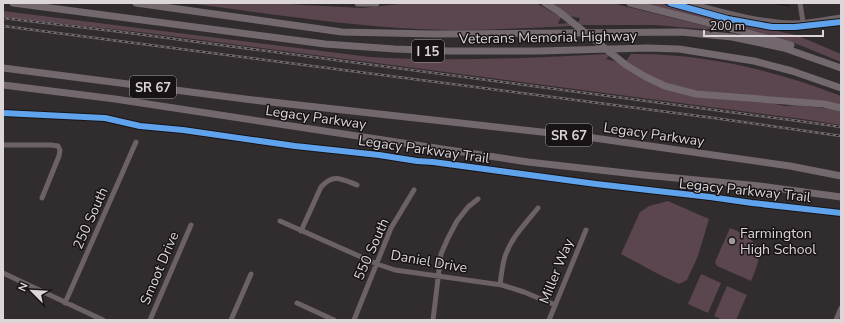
<svg xmlns="http://www.w3.org/2000/svg" width="844" height="323" font-family="'Nunito Sans',sans-serif">
<rect width="100%" height="100%" fill="#312c2e"/>
<path fill="#5b454f" d="M 187,3 L 278,3 L 304,5 L 362,8 L 408,3 L 536,3 L 561,17 L 558,24 L 569,23 L 571,26 C 520,28 468,32 417,29 C 340,25 264,13 187,3 Z
M 550,3 L 612,3 L 726,31 L 655,25 L 580,25 L 578,23 L 580,18 L 569,16 Z
M 635,3 L 658,3 L 738,23 L 796,35 L 841,54 L 841,62 L 792,42 Z
M 3,11 L 370,57 C 449,62 529,58 608,54 L 609,56 L 606,59 L 618,62 L 667,89 L 686,95 L 707,98 L 771,103 L 784,106 L 798,105 L 839,110 L 841,111 L 841,125 L 810,120 L 148,33 L 3,17 Z
M 631,54 C 703,53 774,70 841,96 L 841,105 L 705,93 L 659,81 L 626,61 Z
M 668,201 L 709,219 L 698,256 L 687,280 L 679,284 L 660,275 L 621,254 L 640,212 L 649,206 Z
M 730,228 C 761,241 765,250 751,281 L 717,266 L 715,262 Z
M 701,274 L 721,283 L 708,313 L 688,304 Z
M 727,286 L 747,295 L 736,320 L 723,320 L 714,316 Z"/>
<g fill="none" stroke-linecap="round" stroke-linejoin="round">
<path stroke="#29111d" stroke-width="1" d="M 770,3 L 790,6"/>
<path stroke="#6c6265" stroke-width="5" d="M 690,3 C 724,12 758,22 792,23 C 809,23 825,19 841,17
M 800,3 L 803,22
M 3,145 L 51,145 L 58,146 L 60,150 L 59,156 L 42,198
M 280,221 L 377,264 L 395,270 L 502,285 L 524,292 L 555,305
M 301,231 L 321,187 C 333,173 342,179 357,185
M 3,273 L 103,320
M 500,285 C 501,277 502,268 504,260 C 509,240 525,224 538,208
M 65,303 L 136,142
M 297,303 L 334,320
M 150,320 L 191,225
M 231,320 L 251,274
M 354,320 L 391,228 L 414,190
M 433,320 L 441,254 L 448,238 L 457,221 L 468,207 L 478,199
M 549,320 L 586,230
M 836,320 L 841,308"/>
<path stroke="#72686d" stroke-width="7" d="M 13,3 L 325,44 L 395,49 L 449,51 L 539,51 L 647,48 L 679,49 L 754,61 L 792,71 L 841,88
M 136,3 L 342,32 L 433,34 L 681,32 L 732,37 L 784,48 L 841,68
M 358,3 L 376,3
M 545,3 L 558,11 L 626,65 L 646,77 L 665,86 L 696,94 L 824,104 L 841,108
M 630,3 L 733,29 L 791,45
M 3,68 L 253,100 L 587,137 L 790,166 L 841,176
M 3,85 L 115,99 L 528,162 L 644,175 L 760,186 L 841,197"/>
<g stroke="#72696d" stroke-width="2.5">
<path id="rail" d="M 3,18 L 122,32 L 799,121 L 841,127
M 3,26 L 714,118 L 841,136"/>
</g>
<use href="#rail" stroke="#181416" stroke-width="1" stroke-dasharray="3" stroke-linecap="butt"/>
<g stroke="#181416" stroke-width="8">
<path id="cycleway" d="M 670,3 L 728,19 L 772,27 L 795,27 L 841,22
M 3,113 L 105,118 L 140,126 L 183,130 L 295,146 L 379,155 L 417,161 L 433,162 L 596,184 L 710,197 L 752,203 L 841,213"/>
</g>
<use href="#cycleway" stroke="#60a3ed" stroke-width="6"/>
</g>
<circle fill="#a09a9d" stroke="#181416" stroke-width="1.5" cx="732" cy="241" r="4"/>
<g text-anchor="middle" stroke-width="3" stroke-linejoin="round" paint-order="stroke">
<g fill="#181416" stroke="#a19c9e" stroke-width="1">
<rect x="412" y="40" width="32" height="22" rx="3"/>
<rect x="130" y="76" width="46" height="22" rx="3"/>
<rect x="546" y="124" width="46" height="22" rx="3"/>
</g>
<g font-size="13" font-weight="bold" fill="#dcd6d9">
<text x="428" y="56">I 15</text>
<text x="153" y="92">SR 67</text>
<text x="569" y="140">SR 67</text>
</g>
<g font-size="14" fill="#dcd6d9" stroke="#181416">
<text transform="translate(548 37) rotate(-1)" y="5">Veterans Memorial Highway</text>
<text transform="translate(316 117) rotate(8)" y="5">Legacy Parkway</text>
<text transform="translate(654 134) rotate(8)" y="5">Legacy Parkway</text>
<text transform="translate(424 149) rotate(8)" y="5">Legacy Parkway Trail</text>
<text transform="translate(745 190) rotate(6)" y="5">Legacy Parkway Trail</text>
<text transform="translate(90 218) rotate(-66)" y="5">250 South</text>
<text transform="translate(371 249) rotate(-66)" y="5">550 South</text>
<text transform="translate(429 261) rotate(10)" y="5">Daniel Drive</text>
<text transform="translate(159 268) rotate(-67)" y="5">Smoot Drive</text>
<text transform="translate(556 271) rotate(-68)" y="5">Miller Way</text>
</g>
<g font-size="14" fill="#dcd6d9" stroke="#181416" text-anchor="start">
<text x="740" y="238">Farmington<tspan x="740" dy="16">High School</tspan></text>
</g>
</g>
<rect width="844" height="323" fill="none" stroke="#dcd6d9" stroke-width="8"/>
<g transform="translate(32 291) rotate(294)" stroke="#181416" stroke-width="3" paint-order="stroke">
<path d="M0-3L7 15L0 10L-7 15Z" fill="#dcd6d9"/>
<text y="-6" font-size="11" font-weight="bold" text-anchor="middle" fill="#dcd6d9">N</text>
</g>
<path d="M704 30v6h119v-6" fill="none" stroke="#dcd6d9" stroke-width="2"/>
<text x="710" y="30" font-size="12" fill="#dcd6d9" stroke="#181416" stroke-width="3" paint-order="stroke">200 m</text>
</svg>
